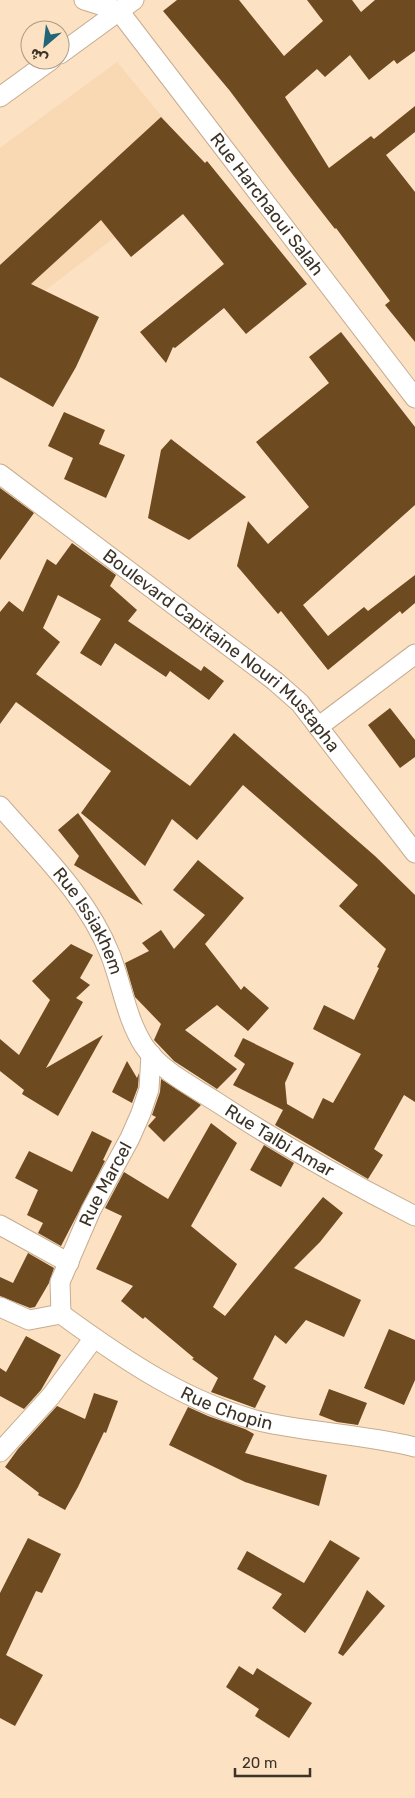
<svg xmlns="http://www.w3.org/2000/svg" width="415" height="1798" font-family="Rubik,'Noto Naskh Arabic',sans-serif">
<rect width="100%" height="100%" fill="#fce1c3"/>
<path fill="#f9d8b4" d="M 117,62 L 196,158 L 115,237 L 0,325 L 0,148 Z"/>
<path fill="#6d4a20" d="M 177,0 L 239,0 L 284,56 L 323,21 L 307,0 L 352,0 L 361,12 L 375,0 L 415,0 L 415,51 L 397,64 L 394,60 L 369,80 L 350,55 L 325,77 L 317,69 L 285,97 L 329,168 L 371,136 L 374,139 L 415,106 L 415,132 L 386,155 L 415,192 L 415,342 L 385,305 L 390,301 L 336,228 L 335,229 L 293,175 L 230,91 L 163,11 Z
M 161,117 L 205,163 L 207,161 L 307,284 L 246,334 L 224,308 L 175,348 L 173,347 L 166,363 L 140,332 L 224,264 L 183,214 L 131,257 L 101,220 L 31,284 L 99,317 L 76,367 L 53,407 L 0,377 L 0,265 Z
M 341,332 L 415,427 L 415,505 L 303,605 L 328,636 L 364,607 L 368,611 L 415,575 L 415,603 L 402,614 L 400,611 L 328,670 L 281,611 L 278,614 L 237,566 L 248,521 L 268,544 L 309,507 L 256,442 L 329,383 L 309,357 Z
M 64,412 L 105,430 L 99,444 L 125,455 L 106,498 L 64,479 L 73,458 L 48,446 Z
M 171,439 L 246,497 L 189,540 L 148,518 L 161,450 Z
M 0,488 L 34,513 L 0,560 Z
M 72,543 L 116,575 L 110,586 L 137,610 L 128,621 L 201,671 L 204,666 L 224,681 L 209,700 L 170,671 L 166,677 L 115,643 L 101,666 L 80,653 L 101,619 L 58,595 L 43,628 L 60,642 L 36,674 L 190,786 L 234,733 L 375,856 L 415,895 L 415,1102 L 404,1095 L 374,1149 L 383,1155 L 368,1179 L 275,1125 L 283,1110 L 233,1085 L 245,1064 L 234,1056 L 243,1038 L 294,1063 L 285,1083 L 287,1104 L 313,1119 L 323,1098 L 333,1103 L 361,1054 L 313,1029 L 324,1005 L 354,1020 L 379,968 L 377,967 L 386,949 L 339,906 L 358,885 L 243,785 L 197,840 L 172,819 L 145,866 L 81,813 L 111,771 L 16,702 L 0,724 L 0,612 L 9,601 L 23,612 L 47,559 L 56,565 Z
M 390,708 L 415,740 L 415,757 L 400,768 L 368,725 Z
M 78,813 L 143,905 L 74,865 L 79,856 L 58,830 Z
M 198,860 L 244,898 L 205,944 L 241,990 L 244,986 L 269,1008 L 248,1031 L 217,1005 L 185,1030 L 237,1069 L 217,1089 L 174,1061 L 154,1040 L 161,1024 L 135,997 L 125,963 L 149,951 L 142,943 L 161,930 L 174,949 L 205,915 L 173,890 Z
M 71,944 L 93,955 L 80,978 L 90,985 L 76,998 L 83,1002 L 46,1068 L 103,1035 L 58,1116 L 22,1094 L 24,1090 L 0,1071 L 0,1039 L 19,1055 L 50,1000 L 32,981 Z
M 127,1061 L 137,1078 L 139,1073 L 138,1087 L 132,1103 L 112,1092 Z
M 161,1079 L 201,1105 L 164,1142 L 148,1126 L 156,1117 L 152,1115 L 160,1092 Z
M 211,1123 L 237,1143 L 191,1226 L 237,1264 L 213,1307 L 225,1316 L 323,1197 L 343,1213 L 320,1242 L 294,1268 L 361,1300 L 344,1337 L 306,1320 L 286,1344 L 275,1335 L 253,1379 L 266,1386 L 255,1408 L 211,1392 L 218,1378 L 192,1359 L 194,1358 L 145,1317 L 143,1319 L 121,1301 L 133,1286 L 96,1269 L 122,1216 L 105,1208 L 124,1172 L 168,1199 Z
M 92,1131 L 112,1141 L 103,1160 L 105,1161 L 61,1246 L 38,1233 L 43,1223 L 27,1215 L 38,1190 L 15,1178 L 29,1151 L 72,1172 Z
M 264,1145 L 294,1163 L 281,1187 L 250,1170 Z
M 28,1253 L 54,1268 L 49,1283 L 35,1307 L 30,1308 L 0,1296 L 0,1277 L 13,1283 Z
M 389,1329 L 415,1340 L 415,1380 L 404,1405 L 364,1388 Z
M 26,1336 L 61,1355 L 41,1390 L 24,1409 L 0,1396 L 0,1368 L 6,1372 Z
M 329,1389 L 367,1403 L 358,1425 L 337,1422 L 319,1415 Z
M 94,1393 L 118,1401 L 106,1433 L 104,1432 L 78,1487 L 65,1510 L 38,1495 L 39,1493 L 5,1467 L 18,1449 L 57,1406 L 85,1419 Z
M 188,1407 L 208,1416 L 245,1429 L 254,1434 L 245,1453 L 327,1475 L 319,1506 L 245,1482 L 169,1445 Z
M 28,1538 L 61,1554 L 42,1593 L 36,1591 L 6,1655 L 43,1675 L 15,1726 L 0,1718 L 0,1593 Z
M 330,1540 L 360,1558 L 305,1633 L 272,1608 L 282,1594 L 237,1569 L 247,1551 L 304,1583 Z
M 367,1590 L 385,1606 L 343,1656 L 338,1653 Z
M 239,1666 L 253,1675 L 257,1668 L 312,1703 L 289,1738 L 255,1716 L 259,1709 L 226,1687 Z"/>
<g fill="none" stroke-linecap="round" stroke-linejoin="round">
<g stroke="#c6ac90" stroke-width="21">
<g id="street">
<path id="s1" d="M 84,0 L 119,11 L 415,398"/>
<path d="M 60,54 L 134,0"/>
<path d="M 0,97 L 51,60"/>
<path id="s2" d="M 0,474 L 275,681 L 300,703 L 415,853"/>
<path d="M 318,727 L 415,654"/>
<path id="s3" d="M 0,806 C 40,852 87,896 110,954 C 122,984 126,1018 144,1046 C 161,1071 190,1085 215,1101 C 279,1143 346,1181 415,1216"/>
<path d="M 0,1225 L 69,1263"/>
<path d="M 0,1307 L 29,1320 L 61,1314"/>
<path id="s4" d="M 61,1314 C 124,1360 191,1406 268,1423 C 317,1433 367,1435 415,1447"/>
<path id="s5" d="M 61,1314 L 60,1282 L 91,1210 L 130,1138 L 141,1113 L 149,1089 L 151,1054"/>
<path d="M 0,1452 L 51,1396 L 94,1338"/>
</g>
</g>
<use href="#street" stroke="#fff" stroke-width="19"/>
</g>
<g text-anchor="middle" stroke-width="5" stroke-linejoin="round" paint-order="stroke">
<g font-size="18" fill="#3c3226" stroke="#fce1c3">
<text dy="6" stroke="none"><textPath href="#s1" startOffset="280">Rue Harchaoui Salah</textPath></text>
<text dy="6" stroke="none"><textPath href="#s2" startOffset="284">Boulevard Capitaine Nouri Mustapha</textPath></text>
<text dy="6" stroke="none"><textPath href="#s3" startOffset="146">Rue Issiakhem</textPath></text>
<text dy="6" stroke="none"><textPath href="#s3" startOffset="450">Rue Talbi Amar</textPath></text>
<text dy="6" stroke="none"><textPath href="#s5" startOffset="140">Rue Marcel</textPath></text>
<text dy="6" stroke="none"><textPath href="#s4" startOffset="192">Rue Chopin</textPath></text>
</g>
</g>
<g transform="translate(45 45) rotate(208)"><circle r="24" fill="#fce1c3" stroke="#af9b84"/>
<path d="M0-4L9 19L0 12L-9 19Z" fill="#216577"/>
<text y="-8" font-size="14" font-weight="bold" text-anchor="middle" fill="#3c3226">ش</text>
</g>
<path d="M235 1768v8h75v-8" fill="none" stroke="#3c3226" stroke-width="2.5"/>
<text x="242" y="1768" font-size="15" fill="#3c3226" stroke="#fce1c3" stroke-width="4" paint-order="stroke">20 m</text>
</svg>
